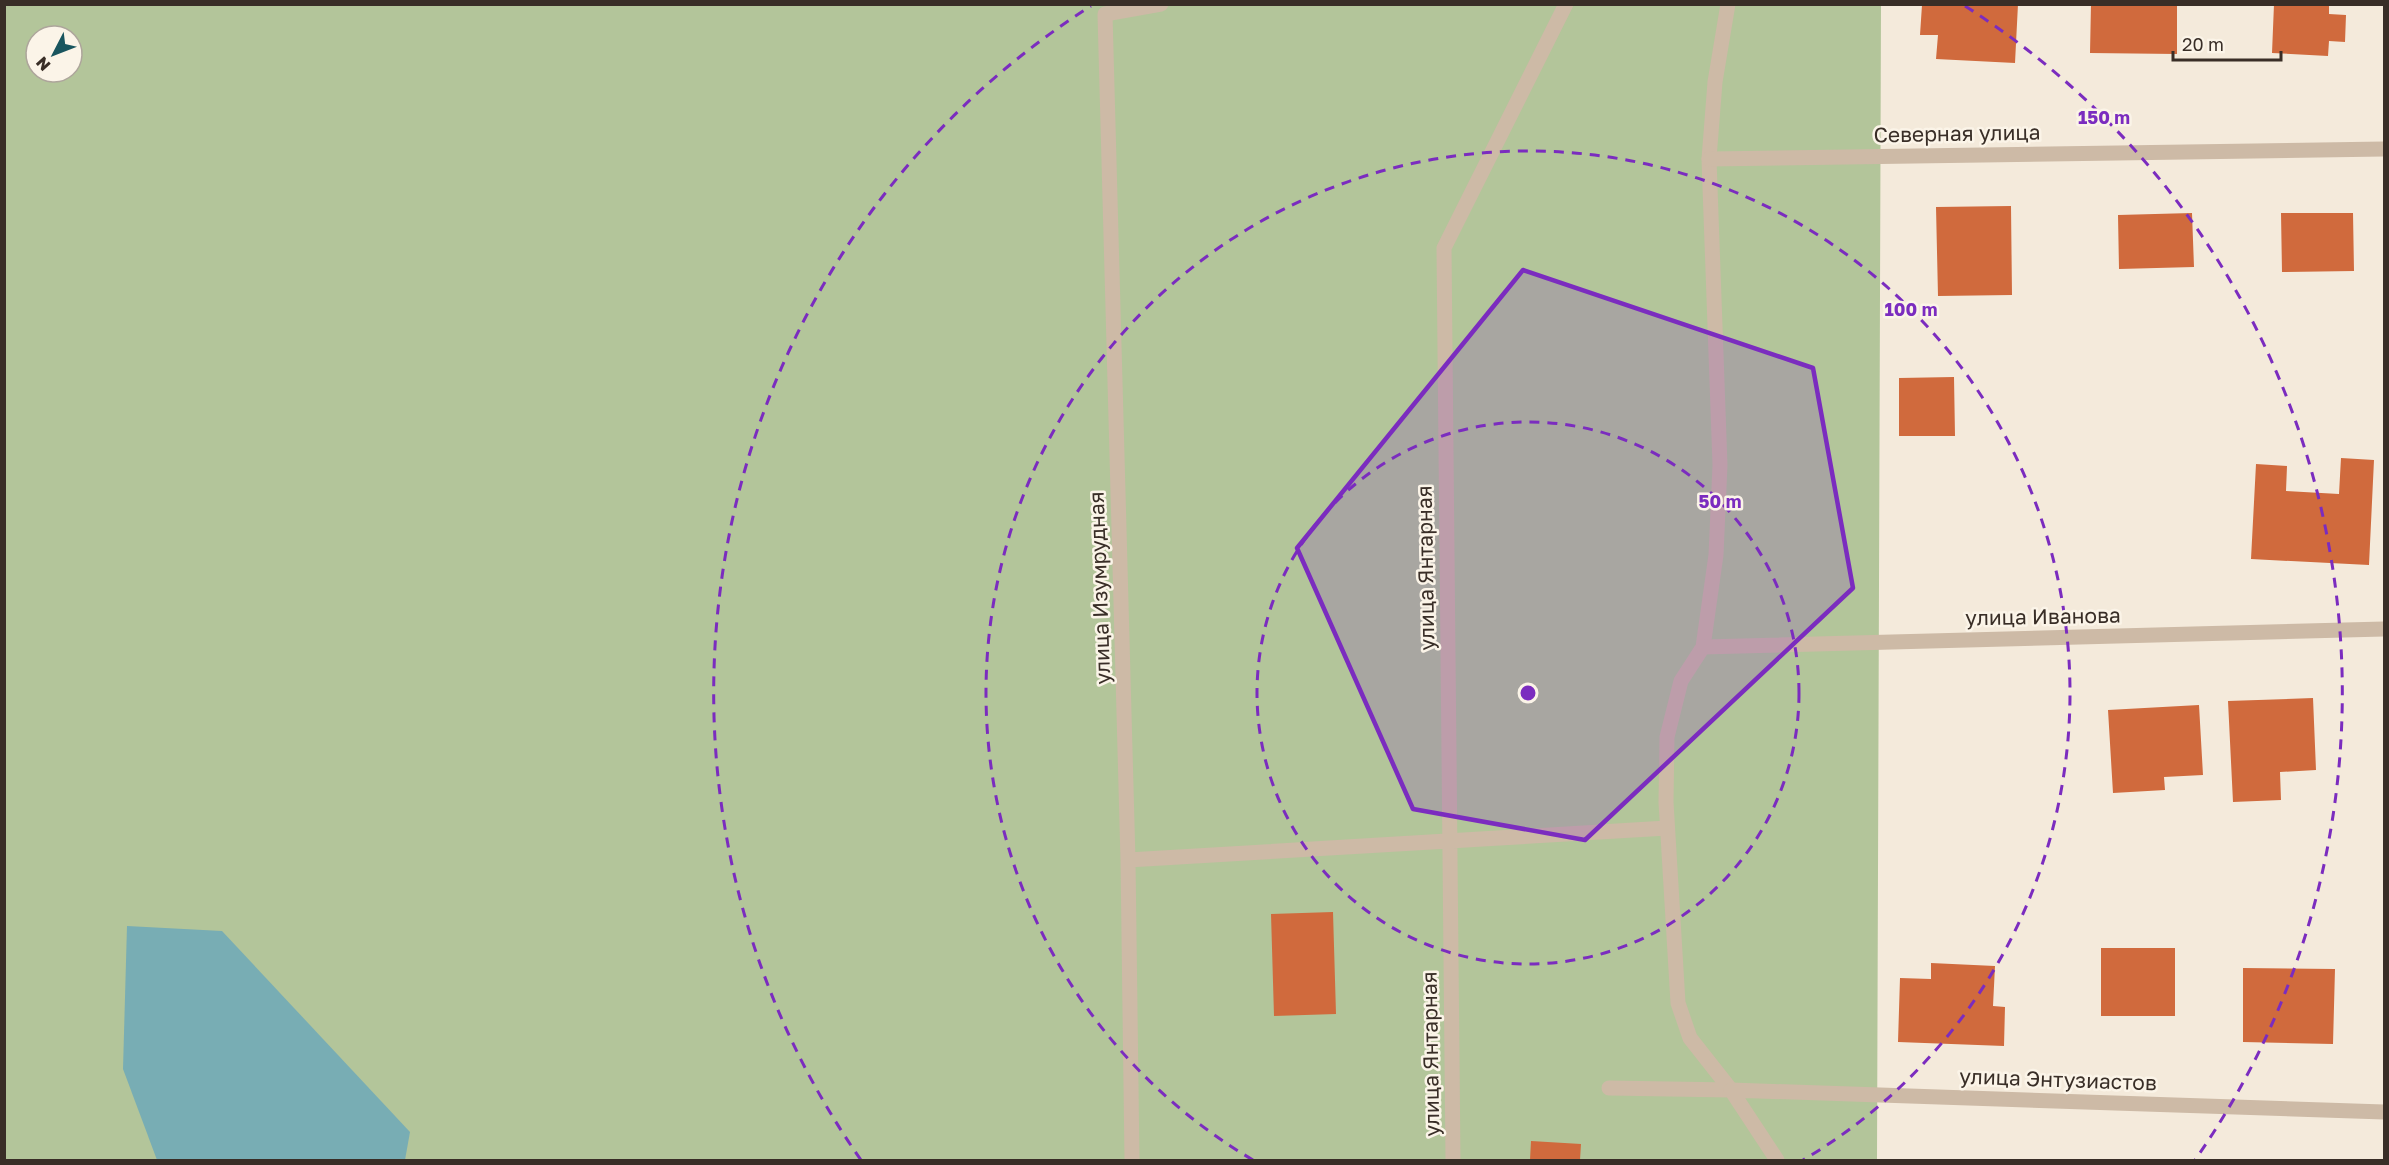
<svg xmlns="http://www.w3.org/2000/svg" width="2389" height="1165" font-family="'Golos Text',sans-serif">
<rect width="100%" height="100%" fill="#f4eadb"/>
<path fill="#b3c59a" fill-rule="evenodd" d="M 5,5 L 1881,5 L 1877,1160 L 5,1160 ZM 36,36 L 72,36 L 72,72 L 36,72 Z"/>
<path fill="#78adb4" d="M 127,926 L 222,931 L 410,1132 L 405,1160 L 157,1160 L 123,1069 Z"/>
<path fill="#d06a3d" d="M 2018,4 L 2015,63 L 1936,59 L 1938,35 L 1920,35 L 1922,5 Z
M 2091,4 L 2177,4 L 2177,54 L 2090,53 Z
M 2274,4 L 2329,4 L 2329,14 L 2346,15 L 2345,42 L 2329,41 L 2328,56 L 2272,53 Z
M 2011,206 L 2012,295 L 1938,296 L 1936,207 Z
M 2192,213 L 2194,267 L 2119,269 L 2118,215 Z
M 2281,213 L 2353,213 L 2354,271 L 2282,272 Z
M 1954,377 L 1955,436 L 1899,436 L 1899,378 Z
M 2341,458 L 2374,460 L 2369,565 L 2251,559 L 2256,464 L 2287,466 L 2286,491 L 2339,494 Z
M 2313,698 L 2316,770 L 2280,772 L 2281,800 L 2233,802 L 2228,701 Z
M 2199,705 L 2203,775 L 2164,777 L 2165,790 L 2113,793 L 2108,710 Z
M 1333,912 L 1336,1014 L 1274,1016 L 1271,914 Z
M 2101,948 L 2175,948 L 2175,1016 L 2101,1016 Z
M 1931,963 L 1995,966 L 1993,1006 L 2005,1007 L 2004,1046 L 1898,1042 L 1900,978 L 1931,979 Z
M 2243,968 L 2335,969 L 2333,1044 L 2243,1042 Z
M 1531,1141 L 1581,1144 L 1580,1160 L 1530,1160 Z"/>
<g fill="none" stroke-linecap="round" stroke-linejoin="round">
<path stroke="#cdbaa6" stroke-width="15" d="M 1728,4 L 1715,82 L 1709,159 L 1720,465 L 1716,555 L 1703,647 L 1681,681 L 1667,737 L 1666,802 L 1678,1003 L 1690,1038 L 1731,1090
M 1128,860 L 1667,828
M 1609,1088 L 1731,1090
M 1132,1160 L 1128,860 L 1105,14 L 1161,4
M 1453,1160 L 1444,248 L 1566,4"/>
<path stroke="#cdbaa6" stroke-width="15" d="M 1709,159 L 2384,149
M 1703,647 L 2384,629
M 1731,1090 L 2384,1112
M 1731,1090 L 1777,1160"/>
</g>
<path fill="#7b2cbf" fill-opacity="0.2" stroke="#7b2cbf" stroke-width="4.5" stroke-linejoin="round" d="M 1523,270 L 1813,368 L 1853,588 L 1585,840 L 1413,809 L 1297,548 Z"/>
<g fill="none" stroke="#7b2cbf" stroke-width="3" stroke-dasharray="10 8">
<circle cx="1528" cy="693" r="271"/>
<path d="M1253 1160A542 542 0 1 1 1803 1160"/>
<path d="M861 1160A814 814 0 0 1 1091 6M1965 6A814 814 0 0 1 2195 1160"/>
</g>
<g text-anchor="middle" stroke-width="5" stroke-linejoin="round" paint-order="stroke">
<g font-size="21" fill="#392e27" stroke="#fbf4e8">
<text transform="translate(1957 134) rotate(-1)" y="7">Северная улица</text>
<text transform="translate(1426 568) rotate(-91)" y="7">улица Янтарная</text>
<text transform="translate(1100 588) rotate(-92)" y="7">улица Изумрудная</text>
<text transform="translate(2043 617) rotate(-1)" y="7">улица Иванова</text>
<text transform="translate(1431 1054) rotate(-91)" y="7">улица Янтарная</text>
<text transform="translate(2058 1080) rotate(2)" y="7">улица Энтузиастов</text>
</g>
</g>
<circle cx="1528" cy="693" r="9" fill="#7b2cbf" stroke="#fbf4e8" stroke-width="3"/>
<g font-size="18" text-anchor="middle" font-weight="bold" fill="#7b2cbf" stroke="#fbf4e8" stroke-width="5" stroke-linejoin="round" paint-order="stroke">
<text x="2104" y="124">150 m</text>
<text x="1911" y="316">100 m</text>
<text x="1720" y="508">50 m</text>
</g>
<rect width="2389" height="1165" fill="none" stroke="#392e27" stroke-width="12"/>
<g transform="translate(54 54) rotate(228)"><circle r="28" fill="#fbf4e8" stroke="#ada59b" stroke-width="1.5"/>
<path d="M0-4.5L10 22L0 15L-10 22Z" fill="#19555e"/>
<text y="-9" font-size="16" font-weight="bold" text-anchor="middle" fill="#392e27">N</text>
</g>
<path d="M2173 51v9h108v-9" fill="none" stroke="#392e27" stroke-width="3"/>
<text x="2182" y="51" font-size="18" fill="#392e27" stroke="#fbf4e8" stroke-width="4.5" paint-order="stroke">20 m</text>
</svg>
